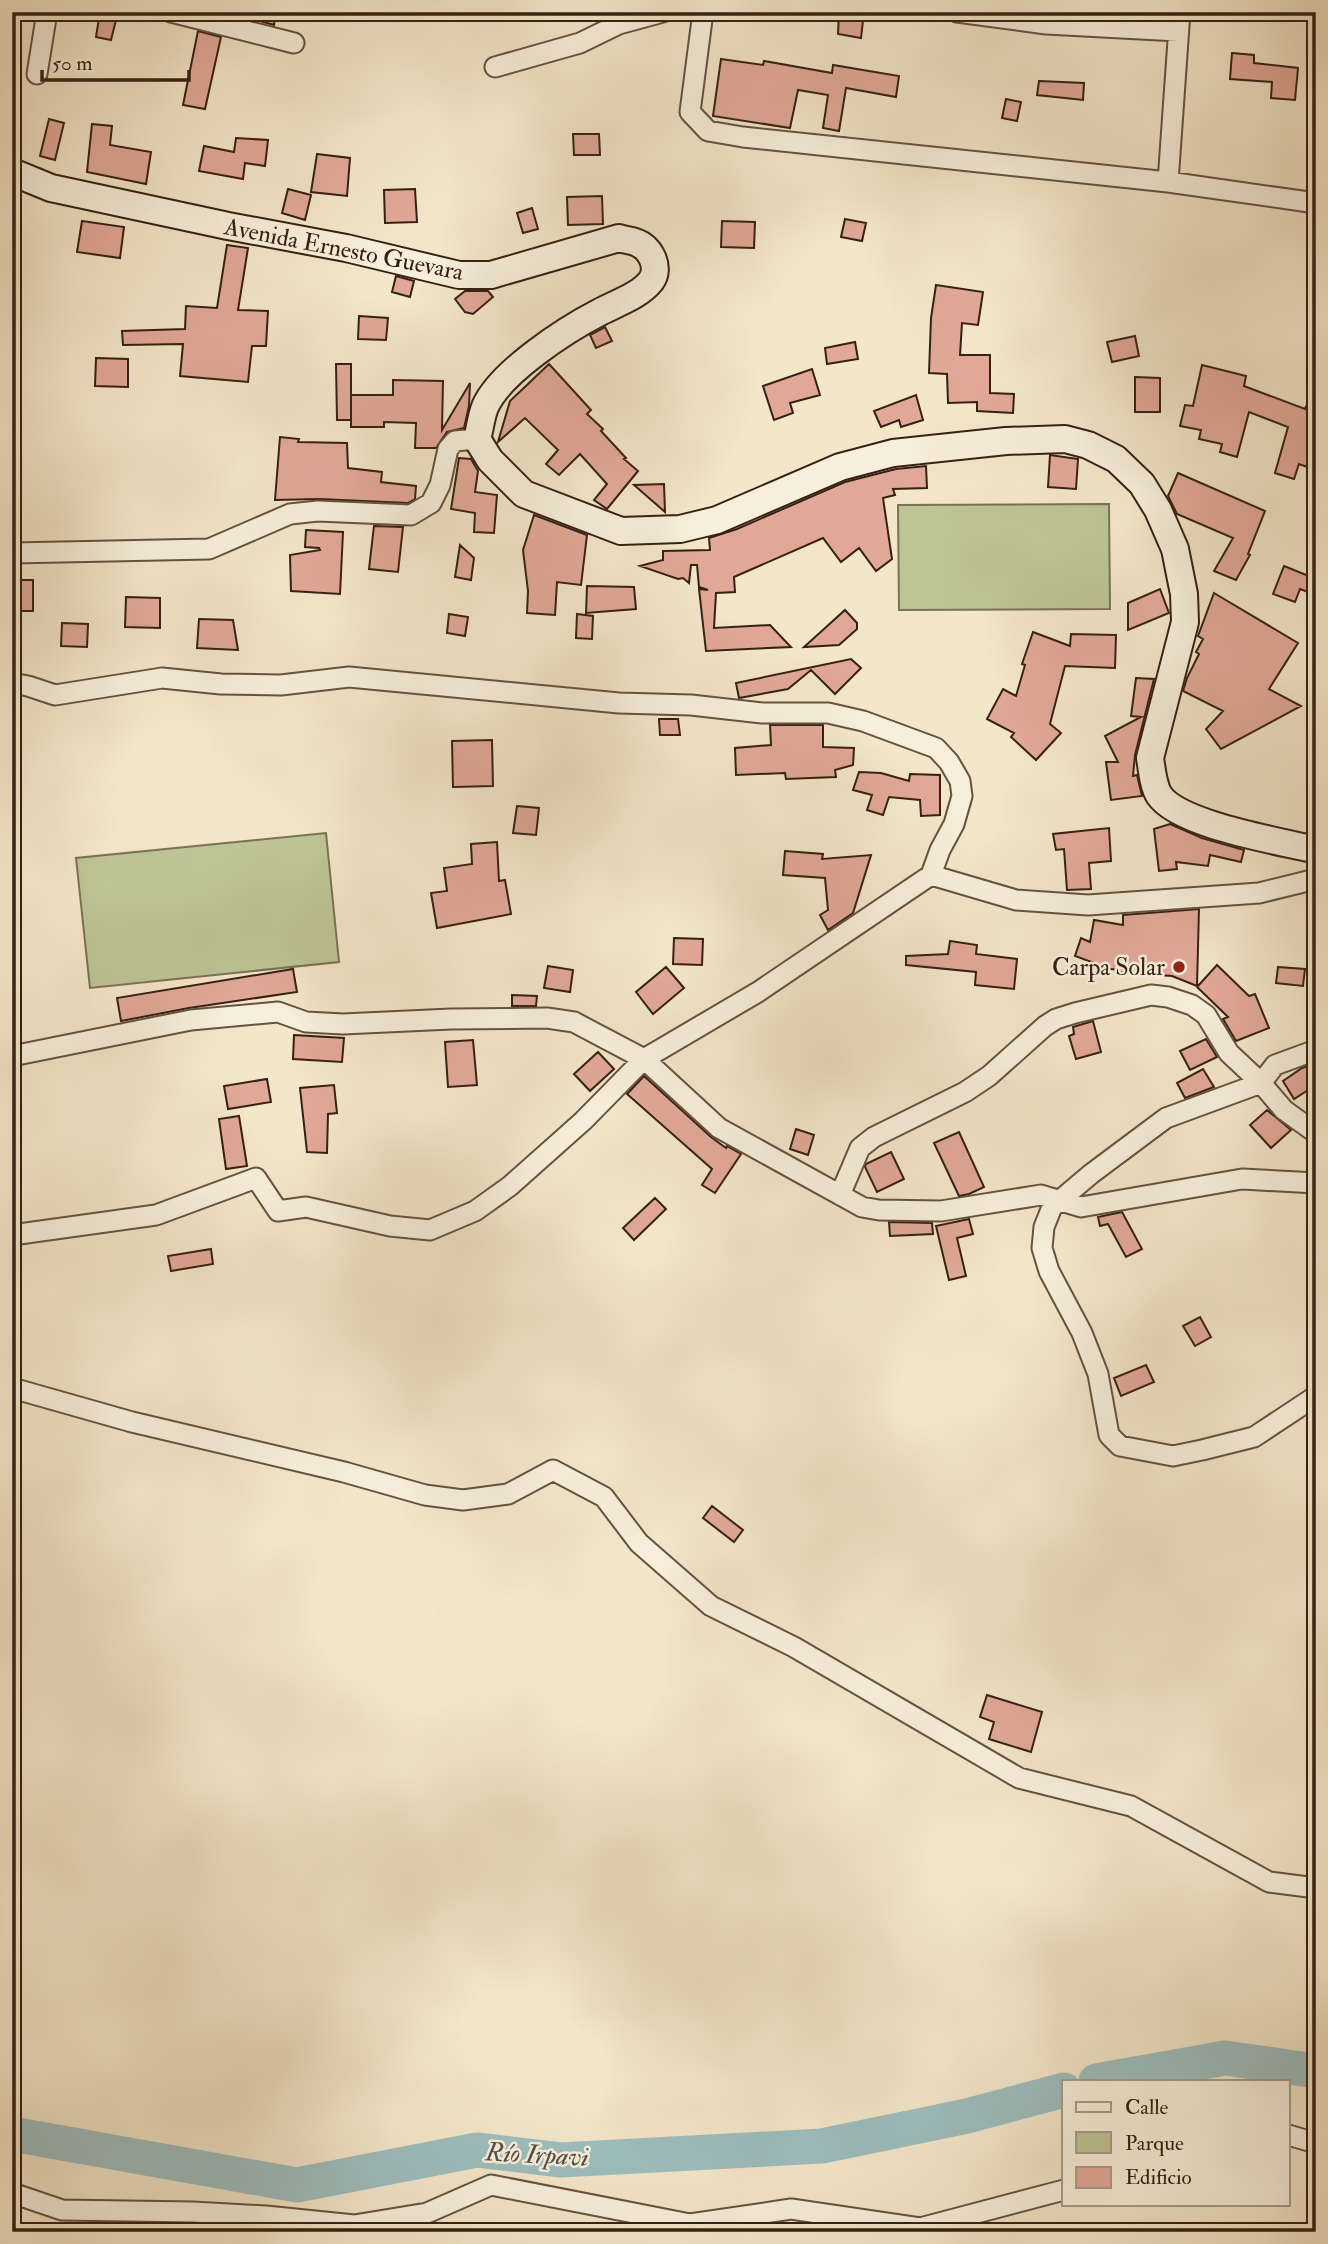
<svg xmlns="http://www.w3.org/2000/svg" width="1328" height="2244" font-family="'IM FELL Double Pica',serif">
<rect width="100%" height="100%" fill="#f3e6c9"/>
<filter id="stains"><feTurbulence type="fractalNoise" baseFrequency=".00286" numOctaves="4"/><feColorMatrix values="0 0 0 0 .2 0 0 0 0 .09 0 0 0 0 .02 0 0 0 .5 -.17"/></filter>
<radialGradient id="worn" r=".72"><stop offset=".6" stop-color="#630" stop-opacity="0"/><stop offset="1" stop-color="#630" stop-opacity=".3"/></radialGradient>
<path fill="#bdc495" stroke="#7a7254" stroke-width="2" d="M 1109,504 L 1110,609 L 899,610 L 898,505 Z
M 326,833 L 339,962 L 90,988 L 76,858 Z"/>
<g fill="none" stroke-linecap="round" stroke-linejoin="round">
<path stroke="#9dbebe" stroke-width="35" d="M 1096,2081 L 1225,2058 L 1316,2071
M 12,2134 L 297,2185 L 477,2150 L 561,2160 L 822,2146 L 967,2116 L 1064,2090"/>
</g>
<path fill="#e1a897" stroke="#362013" stroke-width="2" d="M 100,12 L 118,12 L 111,40 L 96,37 Z
M 228,12 L 276,12 L 274,25 Z
M 839,12 L 864,12 L 861,38 L 838,34 Z
M 198,31 L 221,37 L 205,109 L 183,105 Z
M 1232,53 L 1254,55 L 1254,63 L 1298,68 L 1295,100 L 1271,98 L 1272,82 L 1230,79 Z
M 721,59 L 763,65 L 764,61 L 832,73 L 833,65 L 899,76 L 896,97 L 846,88 L 839,131 L 823,128 L 828,95 L 798,90 L 790,128 L 713,116 Z
M 1039,81 L 1084,83 L 1083,100 L 1037,95 Z
M 1006,99 L 1021,102 L 1017,121 L 1002,118 Z
M 49,119 L 64,123 L 55,160 L 40,156 Z
M 92,124 L 112,126 L 110,145 L 151,152 L 146,184 L 87,172 Z
M 573,134 L 599,134 L 600,155 L 574,155 Z
M 236,138 L 268,140 L 265,166 L 245,163 L 243,179 L 199,171 L 204,146 L 234,152 Z
M 317,154 L 350,158 L 347,196 L 311,192 Z
M 288,189 L 311,195 L 305,220 L 282,213 Z
M 415,189 L 417,222 L 385,223 L 384,190 Z
M 602,196 L 603,224 L 568,225 L 567,197 Z
M 532,208 L 538,229 L 523,233 L 517,213 Z
M 845,219 L 866,223 L 862,241 L 841,237 Z
M 82,221 L 124,227 L 120,258 L 77,252 Z
M 722,221 L 755,222 L 754,248 L 721,247 Z
M 227,245 L 248,248 L 238,310 L 268,311 L 266,346 L 252,346 L 248,382 L 180,376 L 183,344 L 123,345 L 122,331 L 185,329 L 186,306 L 217,308 Z
M 396,276 L 414,281 L 410,297 L 392,292 Z
M 936,285 L 983,292 L 978,325 L 962,323 L 960,355 L 990,355 L 990,393 L 1014,394 L 1013,413 L 977,411 L 977,402 L 948,403 L 947,374 L 929,373 L 931,318 Z
M 465,291 L 488,291 L 493,297 L 473,314 L 465,312 L 455,299 Z
M 359,316 L 388,318 L 386,340 L 358,339 Z
M 605,327 L 612,341 L 596,348 L 590,335 Z
M 1135,336 L 1139,356 L 1112,362 L 1107,342 Z
M 855,342 L 858,359 L 827,364 L 825,348 Z
M 96,358 L 128,359 L 128,387 L 95,386 Z
M 336,364 L 351,364 L 351,420 L 337,420 Z
M 549,364 L 591,410 L 587,414 L 603,429 L 601,431 L 626,458 L 624,459 L 638,471 L 607,509 L 594,500 L 607,484 L 580,454 L 559,475 L 546,464 L 558,450 L 525,418 L 498,442 L 510,401 Z
M 1202,365 L 1246,376 L 1244,386 L 1305,409 L 1316,385 L 1316,470 L 1299,464 L 1294,479 L 1275,473 L 1288,427 L 1249,412 L 1237,457 L 1220,452 L 1222,444 L 1199,439 L 1201,430 L 1180,426 L 1185,405 L 1193,406 Z
M 812,369 L 820,395 L 790,403 L 793,413 L 774,420 L 763,386 Z
M 1135,377 L 1160,378 L 1160,412 L 1135,412 Z
M 393,380 L 443,381 L 442,430 L 470,383 L 469,406 L 464,428 L 447,432 L 436,448 L 415,448 L 416,423 L 384,422 L 384,427 L 351,427 L 351,395 L 393,395 Z
M 916,395 L 923,420 L 901,427 L 899,420 L 881,427 L 874,411 Z
M 280,437 L 299,439 L 298,442 L 347,443 L 348,468 L 382,472 L 381,482 L 416,486 L 415,499 L 408,503 L 319,499 L 275,500 Z
M 1050,455 L 1078,459 L 1076,489 L 1048,487 Z
M 459,458 L 471,459 L 478,471 L 475,492 L 497,495 L 494,533 L 474,532 L 475,513 L 451,509 Z
M 926,466 L 927,488 L 893,489 L 895,495 L 883,498 L 892,559 L 876,571 L 859,548 L 841,562 L 823,538 L 734,577 L 735,592 L 716,593 L 714,628 L 770,625 L 791,647 L 706,651 L 699,589 L 708,590 L 699,587 L 697,565 L 691,565 L 689,583 L 683,578 L 678,579 L 640,566 L 663,560 L 663,551 L 710,550 L 709,538 L 737,529 L 845,482 L 896,469 Z
M 1178,473 L 1265,511 L 1248,554 L 1250,555 L 1236,580 L 1214,571 L 1233,538 L 1177,514 L 1168,496 Z
M 664,484 L 665,512 L 634,485 Z
M 534,515 L 587,535 L 581,585 L 557,582 L 555,615 L 527,613 L 528,591 L 523,550 Z
M 374,526 L 403,527 L 398,572 L 369,569 Z
M 306,530 L 343,532 L 340,594 L 291,591 L 290,555 L 320,550 L 319,548 L 305,547 Z
M 460,545 L 474,558 L 471,580 L 455,577 Z
M 1284,566 L 1316,579 L 1316,595 L 1300,589 L 1295,602 L 1273,594 Z
M 12,580 L 33,580 L 33,611 L 12,611 Z
M 587,586 L 634,587 L 636,609 L 586,613 Z
M 1160,589 L 1169,613 L 1128,630 L 1128,603 Z
M 1214,593 L 1298,643 L 1269,689 L 1301,706 L 1221,749 L 1206,729 L 1223,711 L 1183,691 L 1187,678 L 1199,654 L 1196,652 L 1203,639 L 1198,636 Z
M 126,597 L 160,598 L 160,628 L 125,627 Z
M 845,610 L 857,623 L 857,629 L 839,645 L 804,647 Z
M 449,614 L 468,617 L 465,636 L 447,633 Z
M 577,614 L 593,616 L 592,639 L 576,638 Z
M 199,619 L 233,620 L 238,650 L 197,648 Z
M 62,623 L 88,624 L 87,647 L 61,646 Z
M 1033,632 L 1070,646 L 1071,634 L 1116,635 L 1115,668 L 1065,666 L 1050,724 L 1061,733 L 1036,760 L 1011,737 L 1014,733 L 987,719 L 1003,689 L 1016,696 L 1025,665 L 1022,664 Z
M 851,659 L 861,668 L 835,694 L 811,670 L 788,689 L 739,698 L 736,683 Z
M 1136,678 L 1154,679 L 1135,755 L 1133,776 L 1137,775 L 1142,796 L 1111,800 L 1106,762 L 1118,762 L 1105,736 L 1141,717 L 1131,716 Z
M 659,719 L 678,719 L 680,735 L 660,735 Z
M 770,725 L 823,725 L 823,747 L 854,748 L 853,765 L 835,770 L 836,777 L 786,779 L 785,773 L 736,775 L 735,748 L 771,745 Z
M 492,740 L 493,786 L 453,787 L 452,741 Z
M 859,772 L 881,773 L 909,781 L 910,774 L 940,775 L 940,815 L 921,816 L 920,800 L 889,797 L 883,815 L 867,810 L 872,795 L 853,790 Z
M 517,806 L 539,808 L 536,835 L 513,833 Z
M 1170,824 L 1202,838 L 1244,850 L 1241,862 L 1210,855 L 1208,866 L 1176,862 L 1177,869 L 1159,871 L 1154,829 Z
M 1109,828 L 1111,861 L 1089,863 L 1091,889 L 1067,890 L 1064,849 L 1056,850 L 1053,834 Z
M 497,842 L 499,881 L 505,880 L 511,914 L 437,928 L 431,893 L 447,891 L 444,868 L 472,864 L 471,844 Z
M 785,851 L 823,854 L 822,859 L 871,855 L 853,913 L 828,930 L 820,915 L 828,910 L 825,878 L 783,875 Z
M 1199,909 L 1197,986 L 1172,976 L 1119,972 L 1119,970 L 1102,968 L 1102,966 L 1075,956 L 1081,938 L 1090,942 L 1094,920 L 1123,925 L 1123,915 Z
M 674,938 L 703,939 L 702,965 L 673,964 Z
M 950,941 L 977,945 L 976,954 L 1017,959 L 1014,989 L 975,985 L 976,972 L 906,965 L 906,956 L 948,954 Z
M 1217,965 L 1249,996 L 1255,994 L 1269,1028 L 1236,1041 L 1223,1019 L 1228,1017 L 1197,987 Z
M 548,966 L 573,970 L 570,992 L 544,988 Z
M 666,967 L 684,988 L 653,1014 L 636,992 Z
M 1278,967 L 1305,969 L 1303,986 L 1276,983 Z
M 293,969 L 297,992 L 189,1008 L 121,1021 L 117,998 Z
M 512,995 L 537,996 L 536,1006 L 512,1006 Z
M 1093,1021 L 1101,1052 L 1076,1059 L 1069,1036 L 1074,1034 L 1073,1027 Z
M 294,1035 L 344,1038 L 342,1062 L 293,1059 Z
M 1206,1039 L 1217,1057 L 1190,1070 L 1180,1051 Z
M 473,1040 L 477,1085 L 448,1087 L 445,1042 Z
M 598,1052 L 614,1069 L 590,1091 L 574,1074 Z
M 1316,1063 L 1316,1085 L 1294,1099 L 1283,1081 L 1302,1068 Z
M 1203,1069 L 1214,1087 L 1185,1098 L 1177,1083 Z
M 644,1076 L 711,1137 L 726,1148 L 727,1146 L 741,1154 L 715,1193 L 702,1185 L 712,1169 L 627,1094 Z
M 267,1079 L 271,1102 L 228,1109 L 224,1086 Z
M 334,1085 L 337,1113 L 328,1114 L 327,1153 L 307,1152 L 300,1088 Z
M 1267,1110 L 1291,1130 L 1271,1148 L 1250,1125 Z
M 239,1116 L 247,1166 L 226,1169 L 219,1119 Z
M 796,1129 L 814,1135 L 808,1155 L 790,1149 Z
M 959,1132 L 984,1187 L 969,1194 L 959,1196 L 934,1143 Z
M 891,1152 L 904,1179 L 877,1192 L 865,1167 L 866,1164 Z
M 655,1198 L 666,1209 L 634,1240 L 623,1228 Z
M 1122,1212 L 1142,1249 L 1126,1257 L 1108,1224 L 1100,1226 L 1098,1217 Z
M 969,1219 L 973,1234 L 957,1238 L 966,1276 L 949,1280 L 936,1226 Z
M 889,1222 L 932,1223 L 933,1234 L 890,1236 Z
M 211,1249 L 213,1264 L 171,1271 L 168,1256 Z
M 1200,1317 L 1211,1337 L 1195,1346 L 1183,1326 Z
M 1146,1365 L 1154,1382 L 1121,1396 L 1114,1378 Z
M 712,1506 L 743,1530 L 734,1542 L 703,1518 Z
M 987,1695 L 1042,1712 L 1031,1752 L 989,1739 L 994,1722 L 980,1717 Z"/>
<g fill="none" stroke-linecap="round" stroke-linejoin="round">
<g stroke="#655240" stroke-width="23">
<path id="street" d="M 171,12 L 294,43
M 703,12 L 690,112 L 708,131 L 743,137 L 1168,182
M 957,12 L 1046,24 L 1178,31
M 1180,12 L 1168,182 L 1316,203
M 495,67 L 580,43 L 619,24 L 663,12
M 37,74 L 47,12
M 12,553 L 209,549 L 290,514 L 318,511 L 411,515 L 431,503 L 440,485 L 448,449 L 455,441 L 477,439
M 12,683 L 28,686 L 55,695 L 162,678 L 221,684 L 281,685 L 349,677 L 619,703 L 691,705 L 762,713 L 828,713 L 863,721 L 936,748 L 949,762 L 960,781 L 962,796 L 954,824 L 940,850 L 931,875 L 758,992 L 644,1059 L 574,1022 L 547,1018 L 451,1019 L 343,1024 L 306,1022 L 278,1012 L 191,1020 L 12,1056
M 931,875 L 1016,900 L 1088,905 L 1259,893 L 1316,879
M 1316,1050 L 1275,1065 L 1261,1083 L 1166,1118 L 1091,1174 L 1052,1207 L 1044,1227 L 1042,1248 L 1049,1271 L 1082,1333 L 1098,1374 L 1109,1435 L 1120,1446 L 1173,1456 L 1202,1450 L 1254,1437 L 1316,1396
M 840,1195 L 860,1148 L 874,1137 L 965,1092 L 989,1076 L 1045,1026 L 1056,1019 L 1075,1013 L 1151,995 L 1168,997 L 1192,1005 L 1206,1015 L 1229,1053 L 1261,1083 L 1284,1110 L 1316,1133
M 12,1235 L 156,1215 L 256,1178 L 278,1211 L 306,1207 L 390,1226 L 430,1230 L 475,1211 L 510,1186 L 583,1121 L 644,1059 L 719,1128 L 862,1207 L 879,1210 L 941,1211 L 1041,1195 L 1081,1207 L 1242,1179 L 1316,1183
M 12,1388 L 132,1422 L 344,1472 L 425,1495 L 463,1500 L 508,1494 L 553,1470 L 604,1497 L 639,1543 L 711,1606 L 794,1647 L 1019,1778 L 1131,1806 L 1269,1882 L 1316,1888
M 1288,2135 L 1316,2143
M 12,2193 L 62,2210 L 193,2212 L 266,2216 L 354,2225 L 427,2213 L 491,2185 L 690,2224 L 791,2209 L 920,2228 L 1064,2190"/>
</g>
<g stroke="#362013" stroke-width="30">
<path id="secondary" d="M 12,172 L 51,188 L 228,226 L 346,248 L 459,275 L 491,275 L 619,238 C 624,240 630,240 635,242 C 650,247 661,267 651,281 C 639,296 617,303 600,312 C 567,329 500,372 485,407 C 481,417 480,429 477,439 L 490,460 L 524,494 L 621,531 L 680,529 L 717,520 L 840,467 L 893,453 L 1006,441 L 1065,439 L 1088,445 L 1116,459 L 1142,484 L 1158,510 L 1175,549 L 1184,594 L 1185,622 L 1150,758 C 1152,770 1153,785 1159,795 C 1179,825 1280,841 1316,850"/>
</g>
<use href="#street" stroke="#f7efdc" stroke-width="19"/>
<use href="#secondary" stroke="#f7efdc" stroke-width="26"/>
</g>
<circle fill="#8f2418" stroke="#f7efdc" stroke-width="2.5" cx="1179" cy="967" r="7"/>
<g text-anchor="middle" stroke-width="5" stroke-linejoin="round" paint-order="stroke">
<g font-size="24" fill="#362013" stroke="#f7efdc">
<text transform="translate(344 249) rotate(11)" y="8">Avenida Ernesto Guevara</text>
</g>
<g font-size="24" fill="#362013" stroke="#f7efdc" text-anchor="end">
<text x="1165" y="975">Carpa Solar</text>
</g>
<g font-size="26" font-style="italic" fill="#554f46" stroke="#f7efdc">
<text transform="translate(537 2154) rotate(3)" y="9">Río Irpavi</text>
</g>
</g>
<rect width="1328" height="2244" fill="none" stroke="#f3e6c9" stroke-width="42"/>
<rect x="14" y="14" width="1300" height="2216" fill="none" stroke="#362013" stroke-width="3.5"/>
<rect x="21" y="21" width="1286" height="2202" fill="none" stroke="#362013" stroke-width="2"/>
<rect x="1062" y="2080" width="228" height="126" fill="#f7efdc" stroke="#aa9c8c" stroke-width="2"/>
<rect x="1076" y="2102" width="35" height="10" fill="#f7efdc" stroke="#aa9c8c" stroke-width="2"/>
<text x="1125" y="2114" font-size="21" fill="#362013">Calle</text>
<rect x="1076" y="2132" width="35" height="21" fill="#bdc495" stroke="#aa9c8c" stroke-width="2"/>
<text x="1125" y="2150" font-size="21" fill="#362013">Parque</text>
<rect x="1076" y="2167" width="35" height="21" fill="#e1a897" stroke="#aa9c8c" stroke-width="2"/>
<text x="1125" y="2184" font-size="21" fill="#362013">Edificio</text>
<path d="M42 70v10h147v-10" fill="none" stroke="#362013" stroke-width="3.5"/>
<text x="52" y="70" font-size="21" fill="#362013" stroke="#f7efdc" stroke-width="5" paint-order="stroke">50 m</text>
<rect width="100%" height="100%" filter="url(#stains)"/>
<rect width="100%" height="100%" fill="url(#worn)"/>
</svg>
